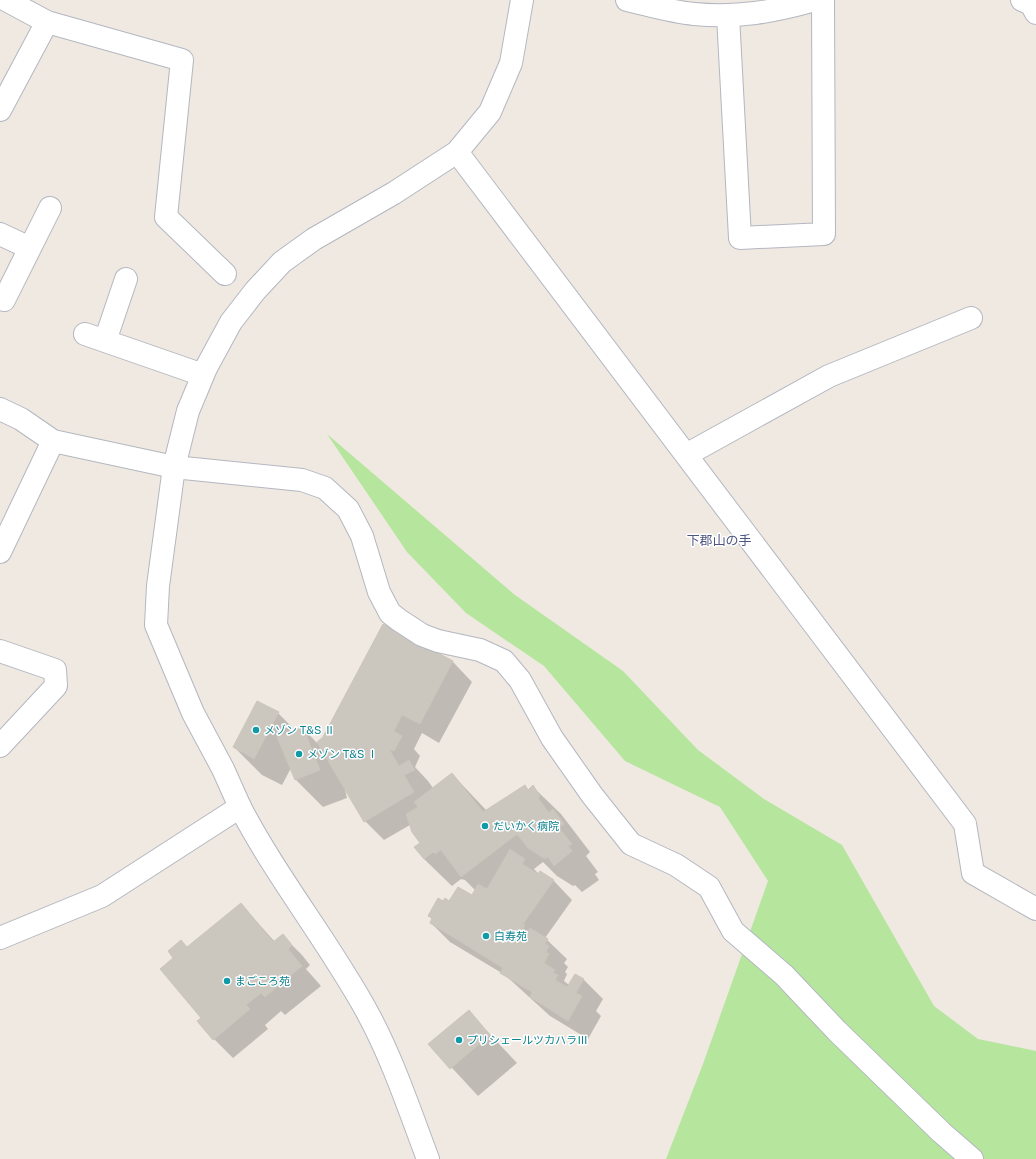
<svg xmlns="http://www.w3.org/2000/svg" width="1036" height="1159" font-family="'Public Sans','Noto Sans JP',sans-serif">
<rect width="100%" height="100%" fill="#efe9e1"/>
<path fill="#b6e59e" d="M 327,434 L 515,595 L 623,671 L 698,750 L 764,799 L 842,845 L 934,1006 L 978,1039 L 1036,1051 L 1036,1159 L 666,1159 L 703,1064 L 768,881 L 720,807 L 625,761 L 544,666 L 466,613 L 407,552 Z"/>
<path fill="#0003" d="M 383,625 L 453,662 L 472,682 L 439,743 L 422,733 L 414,749 L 420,756 L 415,767 L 428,781 L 433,788 L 452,774 L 487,811 L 533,787 L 561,814 L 590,852 L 586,856 L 598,872 L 595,874 L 599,880 L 582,892 L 575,885 L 573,886 L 557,876 L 543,862 L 534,869 L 539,874 L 553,880 L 572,900 L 545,938 L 567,959 L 564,963 L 568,967 L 565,972 L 567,974 L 564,981 L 569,985 L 583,979 L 603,999 L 596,1011 L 601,1016 L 588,1039 L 550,1016 L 505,975 L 450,942 L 431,923 L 433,919 L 429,916 L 444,903 L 472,897 L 476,891 L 465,880 L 461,879 L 452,886 L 424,859 L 422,843 L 410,825 L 384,840 L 365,821 L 344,785 L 347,798 L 323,807 L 296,780 L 291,768 L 282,785 L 262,775 L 234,747 L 278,713 L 296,731 L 303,728 L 317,743 L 324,738 Z
M 241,904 L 275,942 L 283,936 L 302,955 L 310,965 L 306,969 L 321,986 L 285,1015 L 281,1011 L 265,1025 L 268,1029 L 233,1058 L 214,1039 L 203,1018 L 188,948 Z
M 469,1012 L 517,1063 L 478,1096 L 430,1044 Z"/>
<path fill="#cbc7bf" stroke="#cbc5ba" d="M 383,624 L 453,661 L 420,724 L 402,715 L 394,731 L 402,736 L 394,751 L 389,749 L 399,766 L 409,760 L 415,770 L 404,775 L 414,792 L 364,822 L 317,742 L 323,737 Z
M 257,701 L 279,712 L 254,759 L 233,747 Z
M 303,727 L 320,770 L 295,780 L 277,737 Z
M 452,773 L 483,812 L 525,785 L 528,790 L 533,785 L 540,796 L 538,798 L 549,813 L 553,809 L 564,824 L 559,828 L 572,844 L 568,846 L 572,851 L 554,866 L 548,857 L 545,859 L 528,848 L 517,834 L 461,877 L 441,850 L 435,854 L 433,852 L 424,859 L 414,847 L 420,843 L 412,832 L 406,814 L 418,807 L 414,802 Z
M 510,849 L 525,859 L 522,864 L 538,874 L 540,871 L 554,880 L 523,924 L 525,925 L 520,935 L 525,937 L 530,928 L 548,939 L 545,944 L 549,946 L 546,952 L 549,954 L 544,963 L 555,970 L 553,973 L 558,975 L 555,980 L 567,987 L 575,974 L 584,979 L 576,993 L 582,996 L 568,1021 L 530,997 L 532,992 L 500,973 L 503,968 L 430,923 L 432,918 L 428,916 L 438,898 L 443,901 L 445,898 L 449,901 L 458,887 L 472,895 L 478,884 L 487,889 Z
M 241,903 L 273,942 L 283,934 L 292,945 L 288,949 L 302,966 L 265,997 L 261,993 L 246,1005 L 250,1009 L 213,1040 L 197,1021 L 201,1018 L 160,969 L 173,958 L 168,951 L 181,940 L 187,947 Z
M 469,1010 L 490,1035 L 450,1069 L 428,1044 Z"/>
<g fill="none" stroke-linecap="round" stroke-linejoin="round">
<g stroke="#b4b7c1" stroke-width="24">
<path id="street" d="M 6,0 L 47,22 L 182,60 L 166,217 L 225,274
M 627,0 C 649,5 671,12 694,14 C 738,18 773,12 815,0
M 1022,0 L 1031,4 L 1036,13
M 728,16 L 740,238 L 824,234 L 823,0
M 0,110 L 47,22
M 457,152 L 965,824 L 973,873 L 1036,909
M 0,234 L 30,248
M 0,298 L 4,300 L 50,208
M 85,334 L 203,375
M 105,341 L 126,279
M 0,409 L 21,419 L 53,441 L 174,467 L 302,480 L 325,488 L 348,509 L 362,536 L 379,592 L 390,613 L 399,620 L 422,635 L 438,641 L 480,650 L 504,661 L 520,680 L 552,738 L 592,795 L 631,844 L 676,865 L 709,887 L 733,931 L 784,975 L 837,1031 L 941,1132 L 972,1159
M 686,455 L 829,376 L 971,318
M 0,552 L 53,441
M 0,651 L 55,670 L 56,686 L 0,746
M 240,807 L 223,769 L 193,713 L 156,625 L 158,586 L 174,467 L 188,411 L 206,368 L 231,322 L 255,291 L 282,262 L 314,239 L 394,193 L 457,152 L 490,112 L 511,63 L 522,0"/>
</g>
<g stroke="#b4b7c1" stroke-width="24">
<path id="secondary" d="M 0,938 L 102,896 L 240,807 C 277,878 328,941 366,1010 C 392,1057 409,1109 428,1159"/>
</g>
<use href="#street" stroke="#fff" stroke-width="22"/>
<use href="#secondary" stroke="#fff" stroke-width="22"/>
</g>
<g fill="#0f9aa8" stroke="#fff" stroke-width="1.5">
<circle cx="256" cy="730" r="4"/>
<circle cx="299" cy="754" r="4"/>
<circle cx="485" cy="826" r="4"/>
<circle cx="486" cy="936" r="4"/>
<circle cx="227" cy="981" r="4"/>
<circle cx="459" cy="1040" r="4"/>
</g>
<g text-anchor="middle" stroke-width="3" stroke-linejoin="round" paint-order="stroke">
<g font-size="11" fill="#0d838f" stroke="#fff" text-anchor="start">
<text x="264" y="734">メゾン T&amp;S Ⅱ</text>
<text x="307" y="758">メゾン T&amp;S Ⅰ</text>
<text x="493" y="830">だいかく病院</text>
<text x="494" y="940">白寿苑</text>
<text x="235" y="985">まごころ苑</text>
<text x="467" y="1044">プリシェールツカハラⅢ</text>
</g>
<g font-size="13" fill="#4d5680" stroke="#fff">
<text x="719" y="545">下郡山の手</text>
</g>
</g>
</svg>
